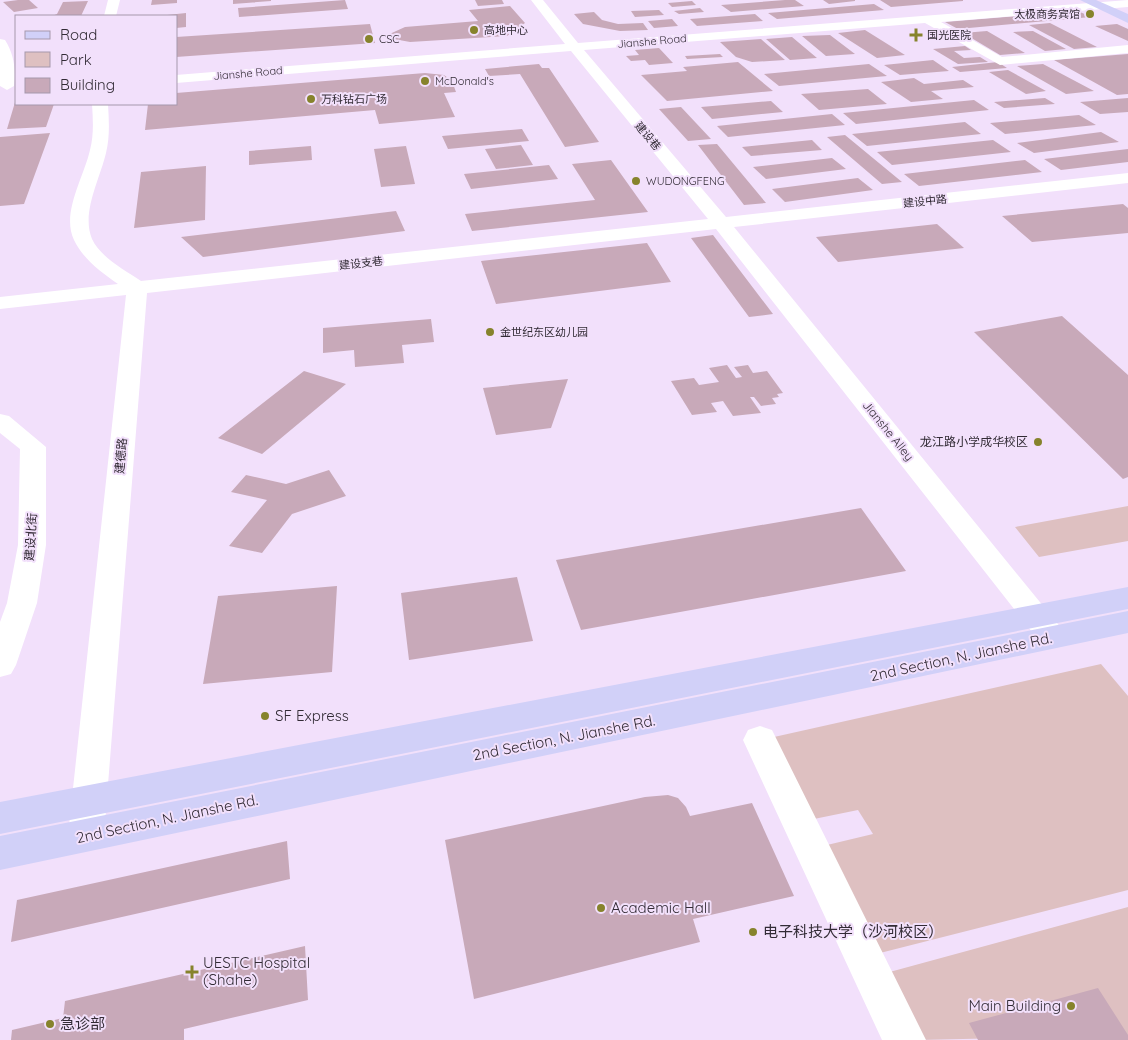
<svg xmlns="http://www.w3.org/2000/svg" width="1128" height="1040" font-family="Quicksand,'Noto Sans SC',sans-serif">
<rect width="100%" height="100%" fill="#f2e0fb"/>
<path fill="#dec0c1" d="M 1128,506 L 1128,541 L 1039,557 L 1015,527 Z
M 1101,664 L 1128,696 L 1128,890 L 880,953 L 827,845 L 873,834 L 858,810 L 814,819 L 774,737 Z
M 1128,907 L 1128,1035 L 919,1040 L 886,973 Z"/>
<path fill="#c8a9b9" d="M 18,0 L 29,0 L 38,8 L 14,12 L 3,2 Z
M 152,0 L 177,0 L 177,3 L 151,5 Z
M 233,0 L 271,0 L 271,1 L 233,4 Z
M 345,0 L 348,9 L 239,17 L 238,8 Z
M 475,0 L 502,0 L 504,4 L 478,6 Z
M 785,0 L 795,0 L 804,6 L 731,12 L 721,5 Z
M 823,0 L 855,0 L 855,1 L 829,4 Z
M 880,0 L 963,0 L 963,1 L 891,7 Z
M 88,1 L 81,16 L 52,16 L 57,14 L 63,2 Z
M 692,1 L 696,5 L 672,7 L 668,3 Z
M 874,4 L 884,10 L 777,19 L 768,13 Z
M 510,6 L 525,23 L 507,36 L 410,42 L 383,37 L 405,27 L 478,21 L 469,10 Z
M 700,8 L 704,12 L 679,14 L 674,11 Z
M 659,10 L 664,15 L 635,17 L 631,11 Z
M 1078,11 L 1091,17 L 958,29 L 945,22 Z
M 594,12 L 602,20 L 618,24 L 643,23 L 648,30 L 620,31 L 583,24 L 574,14 Z
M 186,13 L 186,27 L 176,28 L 176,16 L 158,16 Z
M 755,14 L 763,21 L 697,26 L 690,19 Z
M 672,19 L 678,26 L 654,28 L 648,21 Z
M 1050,23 L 1097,47 L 1074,49 L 1029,25 Z
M 370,24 L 375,43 L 176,57 L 176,37 Z
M 1117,24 L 1128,29 L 1128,41 L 1095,26 Z
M 865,30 L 905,55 L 877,58 L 838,33 Z
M 987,31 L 1025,53 L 1000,55 L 963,33 Z
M 1033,31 L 1066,49 L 1045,51 L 1013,32 Z
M 830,35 L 855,54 L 826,56 L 802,36 Z
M 792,37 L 817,58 L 790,60 L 766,39 Z
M 761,39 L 785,60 L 752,62 L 736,57 L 720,42 Z
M 965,46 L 971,50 L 954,51 L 964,58 L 980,57 L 988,62 L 958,64 L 933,49 Z
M 659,48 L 673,63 L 649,65 L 645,60 L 631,61 L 626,56 L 639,55 L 635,50 Z
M 720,54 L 723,57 L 687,59 L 685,56 Z
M 1128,54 L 1128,94 L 1117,95 L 1054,60 Z
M 933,60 L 949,71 L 900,75 L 884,65 Z
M 738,62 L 773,91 L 667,101 L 641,75 L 687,71 L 683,67 Z
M 998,62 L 1007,68 L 960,72 L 952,67 Z
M 539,64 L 542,68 L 549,68 L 599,142 L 565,147 L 520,74 L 489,76 L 485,69 Z
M 869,64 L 887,76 L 779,86 L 764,74 Z
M 1043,64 L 1094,91 L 1066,94 L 1017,66 Z
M 1008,70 L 1046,91 L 1026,94 L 989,72 Z
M 425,73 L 444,75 L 452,81 L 456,92 L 444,93 L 455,117 L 379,124 L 375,110 L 145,130 L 148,104 L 176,104 L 176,93 Z
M 914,78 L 924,84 L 963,80 L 974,87 L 931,91 L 943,99 L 911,102 L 881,82 Z
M 868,89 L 887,104 L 819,110 L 801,94 Z
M 1045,98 L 1055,104 L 1004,108 L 994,102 Z
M 1128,98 L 1128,112 L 1100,114 L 1080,102 Z
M 16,99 L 16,104 L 54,104 L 46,127 L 7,129 Z
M 974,100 L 989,110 L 856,124 L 843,113 Z
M 771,101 L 783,112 L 712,119 L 701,107 Z
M 681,107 L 711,139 L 688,141 L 659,109 Z
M 832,114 L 845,125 L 728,137 L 717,126 Z
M 1079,115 L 1096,125 L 1005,134 L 990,123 Z
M 965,122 L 981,134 L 867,146 L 852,134 Z
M 522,129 L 529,141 L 448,149 L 442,136 Z
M 1101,132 L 1119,142 L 1034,153 L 1017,143 Z
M 50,133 L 24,204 L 0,206 L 0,137 Z
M 845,135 L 902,182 L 882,184 L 827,137 Z
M 812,140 L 822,150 L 751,156 L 742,147 Z
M 993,140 L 1011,152 L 892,165 L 877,152 Z
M 717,144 L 766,203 L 744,205 L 698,145 Z
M 521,145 L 533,165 L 496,169 L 485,149 Z
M 311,146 L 312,160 L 249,165 L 249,151 Z
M 406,146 L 415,184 L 381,187 L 374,149 Z
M 1128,149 L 1128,162 L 1061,170 L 1044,159 Z
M 832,158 L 846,169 L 766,179 L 753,167 Z
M 611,160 L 648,212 L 472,231 L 465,214 L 595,200 L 572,164 Z
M 1025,160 L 1042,172 L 919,186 L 904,174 Z
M 549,165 L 558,179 L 471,189 L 464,174 Z
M 206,166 L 205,220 L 134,228 L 141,172 Z
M 858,178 L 873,190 L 785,202 L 772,189 Z
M 1123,204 L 1128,208 L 1128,233 L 1032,242 L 1002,216 Z
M 396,211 L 405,231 L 203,257 L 181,237 Z
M 937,224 L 964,248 L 838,262 L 816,237 Z
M 713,235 L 773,314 L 749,317 L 691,238 Z
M 647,243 L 671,282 L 496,304 L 481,261 Z
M 1062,316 L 1128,375 L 1128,477 L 1123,479 L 974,332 Z
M 431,319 L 434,342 L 402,345 L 404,363 L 355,367 L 354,350 L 323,353 L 323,328 Z
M 727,365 L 736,378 L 742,377 L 734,367 L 748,365 L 753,373 L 767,371 L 783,393 L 777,394 L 779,397 L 772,398 L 776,404 L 761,406 L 754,397 L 750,397 L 761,413 L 733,416 L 723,401 L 711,403 L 717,412 L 692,415 L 671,381 L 694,378 L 699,385 L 719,382 L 709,368 Z
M 304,371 L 346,384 L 262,454 L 218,438 Z
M 568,379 L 551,428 L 496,435 L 483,388 Z
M 329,470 L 346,496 L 292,514 L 262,553 L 229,546 L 267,500 L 231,492 L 246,475 L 286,484 Z
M 861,508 L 906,571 L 581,630 L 556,560 Z
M 517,577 L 533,641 L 409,660 L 401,593 Z
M 337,586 L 332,672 L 203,684 L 218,596 Z
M 668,795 L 678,798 L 686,807 L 690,816 L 752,803 L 794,896 L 693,919 L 700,942 L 474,999 L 445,840 L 645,797 Z
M 287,841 L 290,879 L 11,942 L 17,900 Z
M 305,946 L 308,1000 L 184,1029 L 184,1040 L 11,1040 L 12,1030 L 63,1018 L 65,1001 Z
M 1098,988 L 1128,1035 L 1128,1040 L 978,1040 L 969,1023 Z"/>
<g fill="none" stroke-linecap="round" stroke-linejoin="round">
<path fill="#fff" fill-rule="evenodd" d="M 108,0 L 120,0 L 116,16 L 104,16 Z
M 531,0 L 543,0 L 578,43 L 1128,0 L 1128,7 L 941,22 L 1002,57 L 1128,45 L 1128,53 L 1000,65 L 925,23 L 584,50 L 726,217 L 1128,173 L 1128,183 L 734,227 L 1066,634 L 1062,642 L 1051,645 L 1040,642 L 716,229 L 147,293 L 104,835 L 99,847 L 86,851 L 73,847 L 68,835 L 126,295 L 0,309 L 0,297 L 118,284 C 101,272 83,259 74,240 C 61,213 84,177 90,150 C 94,135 93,120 92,104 L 108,104 C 109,121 110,137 106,153 C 100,179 81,213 92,239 C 101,258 125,270 141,281 L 708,219 L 571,51 L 176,83 L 176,75 L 565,44 Z
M 0,39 L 5,40 C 14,54 16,69 14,86 L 7,90 L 0,86 Z
M 0,414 L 9,416 L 46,447 L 46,545 L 37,603 L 16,665 L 11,674 L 0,677 L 0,622 L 7,603 L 18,545 L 20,449 L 0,433 Z
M 760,726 L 772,730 L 926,1040 L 882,1040 L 743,740 L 748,730 Z"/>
<path fill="#d1d0f8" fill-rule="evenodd" d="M 1080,0 L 1096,0 L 1128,14 L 1128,23 Z
M 1128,587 L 1128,609 L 0,834 L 0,802 Z
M 1128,611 L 1128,633 L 0,870 L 0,836 Z"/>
</g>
<g fill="#86832c" stroke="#f2e0fb" stroke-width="2">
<circle cx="1090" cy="14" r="5"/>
<circle cx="474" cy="30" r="5"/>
<path d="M913.5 27.5h5v5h5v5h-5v5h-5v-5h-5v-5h5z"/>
<circle cx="369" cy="39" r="5"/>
<circle cx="425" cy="81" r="5"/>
<circle cx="311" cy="99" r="5"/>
<circle cx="636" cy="181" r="5"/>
<circle cx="490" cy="332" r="5"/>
<circle cx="1038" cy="442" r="5"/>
<circle cx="265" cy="716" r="5"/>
<circle cx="601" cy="908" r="5"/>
<circle cx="753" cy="932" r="5"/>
<path d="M189.5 964.5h5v5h5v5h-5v5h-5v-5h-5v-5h5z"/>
<circle cx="1071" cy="1006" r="5"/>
<circle cx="50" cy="1024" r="5"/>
</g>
<g text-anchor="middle" stroke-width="4" stroke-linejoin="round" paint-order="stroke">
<g font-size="11" fill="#322b35" stroke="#f2e0fb" text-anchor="start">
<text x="1080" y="18" text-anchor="end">太极商务宾馆</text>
<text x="484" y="34">高地中心</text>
<text x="927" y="39">国光医院</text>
<text x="379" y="43">CSC</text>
<text x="435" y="85">McDonald's</text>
<text x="321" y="103">万科钻石广场</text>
<text x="646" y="185">WUDONGFENG</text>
<text x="500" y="336">金世纪东区幼儿园</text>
</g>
<g font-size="11" fill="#322b35" stroke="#f2e0fb">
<text transform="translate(652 41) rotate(-5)" y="4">Jianshe Road</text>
<text transform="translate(248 73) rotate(-5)" y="4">Jianshe Road</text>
<text transform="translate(648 136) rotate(50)" y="4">建设巷</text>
<text transform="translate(925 201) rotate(-6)" y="4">建设中路</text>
<text transform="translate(361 263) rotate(-6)" y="4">建设支巷</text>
</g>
<g font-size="12" fill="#322b35" stroke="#f2e0fb">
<text transform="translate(888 431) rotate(51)" y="4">Jianshe Alley</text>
<text transform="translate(121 456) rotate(-85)" y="4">建德路</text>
<text transform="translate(31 537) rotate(-86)" y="4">建设北街</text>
</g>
<g font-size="12" fill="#322b35" stroke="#f2e0fb" text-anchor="end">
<text x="1028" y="446">龙江路小学成华校区</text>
</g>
<g font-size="15" fill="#322b35" stroke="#f2e0fb">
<text transform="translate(961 657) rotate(-12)" y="5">2nd Section, N. Jianshe Rd.</text>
<text transform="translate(564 738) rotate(-11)" y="5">2nd Section, N. Jianshe Rd.</text>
<text transform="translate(167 819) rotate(-12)" y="5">2nd Section, N. Jianshe Rd.</text>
</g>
<g font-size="15" fill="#322b35" stroke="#f2e0fb" text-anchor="start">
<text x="275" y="721">SF Express</text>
<text x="611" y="913">Academic Hall</text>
<text x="763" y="937">电子科技大学（沙河校区）</text>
<text x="203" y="968">UESTC Hospital<tspan x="203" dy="17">(Shahe)</tspan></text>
<text x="1061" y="1011" text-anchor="end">Main Building</text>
<text x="60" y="1029">急诊部</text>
</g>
</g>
<rect x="15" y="15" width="162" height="90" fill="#f2e0fb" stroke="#a598ac"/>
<rect x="25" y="31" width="25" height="8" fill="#d1d0f8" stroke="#a598ac"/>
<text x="60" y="40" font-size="15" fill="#322b35">Road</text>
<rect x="25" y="52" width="25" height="15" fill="#dec0c1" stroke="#a598ac"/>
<text x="60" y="65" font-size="15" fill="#322b35">Park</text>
<rect x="25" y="78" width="25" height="15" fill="#c8a9b9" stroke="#a598ac"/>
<text x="60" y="90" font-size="15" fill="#322b35">Building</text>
</svg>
